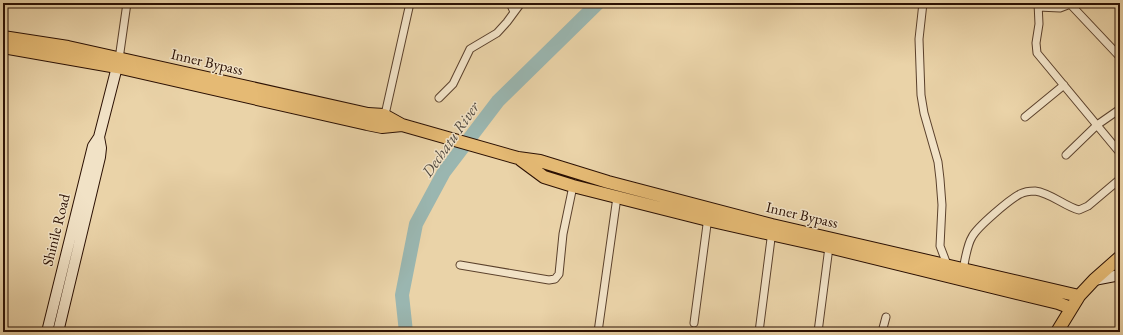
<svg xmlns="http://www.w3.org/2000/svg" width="1123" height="335" font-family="'EB Garamond',serif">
<rect width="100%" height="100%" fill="#ead3a8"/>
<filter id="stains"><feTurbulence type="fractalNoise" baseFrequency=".005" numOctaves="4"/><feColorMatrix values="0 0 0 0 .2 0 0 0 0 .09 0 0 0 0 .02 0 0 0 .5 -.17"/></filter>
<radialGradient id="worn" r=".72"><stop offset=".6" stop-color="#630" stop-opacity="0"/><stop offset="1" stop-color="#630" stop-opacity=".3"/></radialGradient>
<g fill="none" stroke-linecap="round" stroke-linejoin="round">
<path stroke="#9ab6b0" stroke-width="14" d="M 406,332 L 402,295 L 416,224 L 444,172 L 498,101 L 598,3"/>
<g stroke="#5b412c" stroke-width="9">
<path id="street" d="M 510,3 L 514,12
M 923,3 L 919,39 L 921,95 L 924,113 L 938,162 L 940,179 L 942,205 L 940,246 L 948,267
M 1038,3 L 1039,24 L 1036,43 L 1037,53 L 1120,153
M 1071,5 L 1120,57
M 1038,7 L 1060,8 L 1073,3
M 119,59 L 127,3
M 439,98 L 453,84 L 470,49 L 497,33 L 507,22 L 521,3
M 1025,117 L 1064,85
M 384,119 L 410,3
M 1066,155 L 1097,125 L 1120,109
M 460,265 L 549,280 L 555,279 L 559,274 L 563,234 L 573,186
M 963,270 C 965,260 967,245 972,237 C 977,227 1009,200 1020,194 C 1024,192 1030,191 1035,191 C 1051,193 1064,206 1079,210 L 1088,206 L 1120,179
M 694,323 L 708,217
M 598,332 L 617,197
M 759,332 L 772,231
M 818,332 L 829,247
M 882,332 L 886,317"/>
</g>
<g stroke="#2b1003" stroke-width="12">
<path id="secondary" d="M 1094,280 L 1120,275
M 47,332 L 93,146 L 99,137
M 58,332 L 100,157 L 101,148 L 99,137 L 119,59"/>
</g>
<g stroke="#2b1003" stroke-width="14">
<path id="primary" d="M 3,37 L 68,47 L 368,114 L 384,115 L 402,125 L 518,158 L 540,161 L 608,182 L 772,225 L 1079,296
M 3,47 L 117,67 L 367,124 L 382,127 L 402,125
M 521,160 L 544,177 L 573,186 L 708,220 L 829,247 L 1058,303 L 1071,308
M 1057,332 L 1079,296 L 1094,280 L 1120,257"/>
</g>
<use href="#street" stroke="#f1e2c6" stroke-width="7"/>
<use href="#secondary" stroke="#f1e2c6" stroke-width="10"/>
<use href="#primary" stroke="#e5ba74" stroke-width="12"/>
</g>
<g text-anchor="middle" stroke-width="3" stroke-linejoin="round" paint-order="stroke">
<g font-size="15" fill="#2b1003" stroke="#f1e2c6">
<text transform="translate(207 62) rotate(13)" y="5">Inner Bypass</text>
<text transform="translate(802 215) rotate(13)" y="5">Inner Bypass</text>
<text transform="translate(56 230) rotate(-76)" y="5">Shinile Road</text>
</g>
<g font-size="16" font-style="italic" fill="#524a40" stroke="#f1e2c6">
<text transform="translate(450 139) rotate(-55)" y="6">Dechatu River</text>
</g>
</g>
<rect width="1123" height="335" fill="none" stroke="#ead3a8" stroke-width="16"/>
<rect x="4" y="4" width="1115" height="327" fill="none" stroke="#2b1003" stroke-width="2"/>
<rect x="8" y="8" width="1107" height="319" fill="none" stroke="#2b1003"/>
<rect width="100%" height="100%" filter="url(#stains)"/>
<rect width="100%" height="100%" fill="url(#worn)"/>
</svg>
